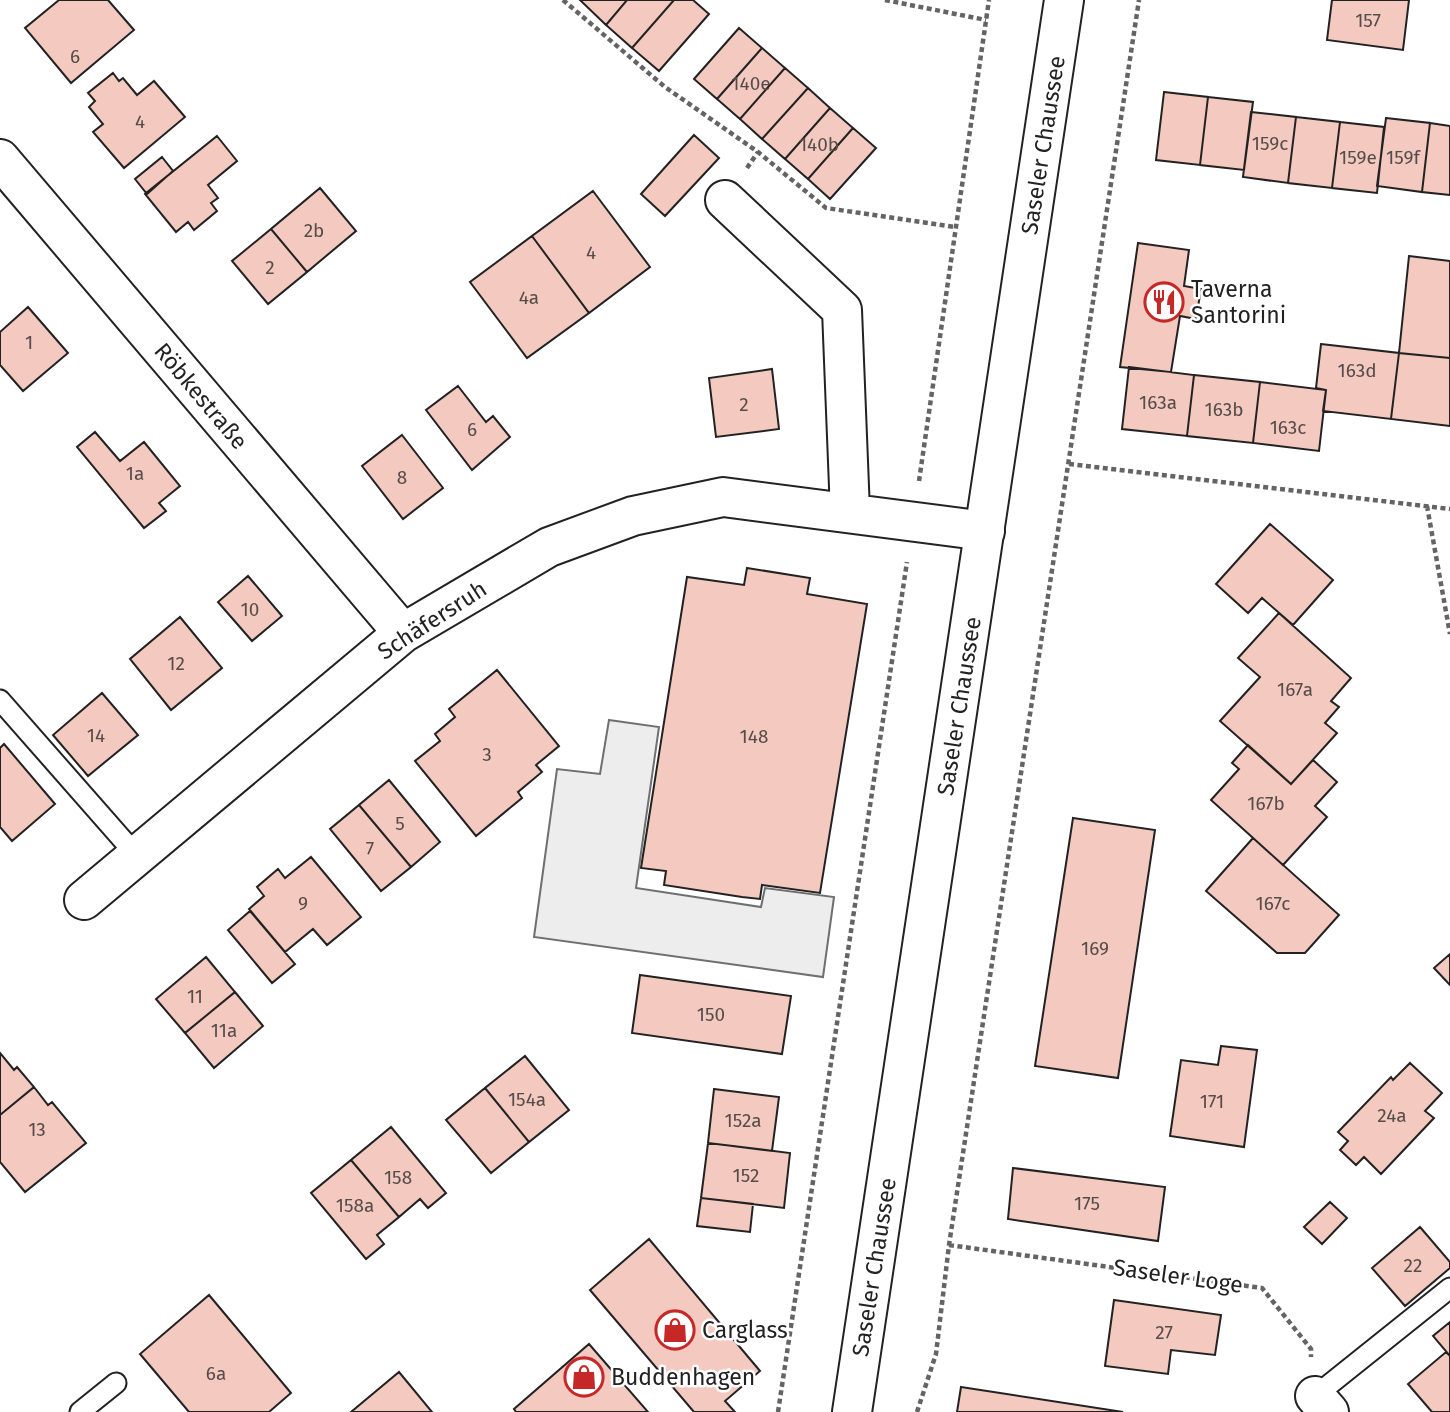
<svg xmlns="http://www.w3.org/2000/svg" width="1450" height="1412" font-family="'Fira Sans',sans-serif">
<rect width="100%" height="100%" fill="#fff"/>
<path fill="#ededed" stroke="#6f6f6f" stroke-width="2" d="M 609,720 L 659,727 L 636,888 L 761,907 L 765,888 L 834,897 L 823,977 L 534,937 L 557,769 L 600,774 Z"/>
<path fill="#f3c9c0" stroke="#222" stroke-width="2" d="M 59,0 L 108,0 L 134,30 L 71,83 L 25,28 Z
M 580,0 L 627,0 L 606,25 Z
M 627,0 L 674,0 L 632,48 L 606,25 Z
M 674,0 L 693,0 L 709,14 L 659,71 L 632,48 Z
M 1332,0 L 1409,0 L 1403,50 L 1327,40 Z
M 739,28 L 762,48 L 717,99 L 694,79 Z
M 762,48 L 785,68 L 740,119 L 717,99 Z
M 785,68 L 808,88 L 762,139 L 740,119 Z
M 113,73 L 119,81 L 123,78 L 137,95 L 154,81 L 185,117 L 124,168 L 93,132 L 103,124 L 89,107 L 95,101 L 88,93 Z
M 808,88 L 830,108 L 785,159 L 762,139 Z
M 1164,92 L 1208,97 L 1200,165 L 1156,160 Z
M 1208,97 L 1253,102 L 1244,170 L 1200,165 Z
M 830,108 L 853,128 L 808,179 L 785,159 Z
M 1251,112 L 1296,117 L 1288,183 L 1243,177 Z
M 1296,117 L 1340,122 L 1332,188 L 1288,183 Z
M 1386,118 L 1430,123 L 1422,192 L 1377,186 Z
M 1340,122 L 1384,127 L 1377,193 L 1332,188 Z
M 1430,123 L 1450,126 L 1450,195 L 1422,192 Z
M 853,128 L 876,148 L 830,199 L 808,179 Z
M 694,135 L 719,158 L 665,216 L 641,194 Z
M 217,136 L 237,161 L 208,185 L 218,198 L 211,203 L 217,211 L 194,230 L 188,222 L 176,232 L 145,194 Z
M 162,157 L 173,171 L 147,194 L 135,179 Z
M 320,188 L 356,231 L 307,272 L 271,229 Z
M 593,191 L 650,267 L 589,313 L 532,236 Z
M 271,229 L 307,272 L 268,304 L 232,261 Z
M 532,236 L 589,313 L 527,358 L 470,282 Z
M 1138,243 L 1189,250 L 1184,286 L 1201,289 L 1196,319 L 1180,316 L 1171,372 L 1120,367 Z
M 1409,256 L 1450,261 L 1450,358 L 1399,353 Z
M 28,307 L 68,353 L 23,391 L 0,365 L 0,332 Z
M 1321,344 L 1399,353 L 1391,419 L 1323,411 L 1326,390 L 1316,388 Z
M 1399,353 L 1450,358 L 1450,426 L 1391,419 Z
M 1129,367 L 1194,375 L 1187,436 L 1122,429 Z
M 772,369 L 779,429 L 716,437 L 709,378 Z
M 1194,375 L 1260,382 L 1253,443 L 1187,436 Z
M 1260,382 L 1326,390 L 1319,451 L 1253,443 Z
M 458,386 L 486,422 L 493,416 L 510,437 L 472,470 L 426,410 Z
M 95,432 L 120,461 L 144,442 L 180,486 L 159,503 L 166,511 L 144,528 L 77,447 Z
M 402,435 L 443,488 L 403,519 L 362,466 Z
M 1270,524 L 1333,580 L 1293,625 L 1262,598 L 1248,613 L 1216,584 Z
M 747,568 L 810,578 L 807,594 L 867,604 L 820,893 L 762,885 L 760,899 L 742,897 L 664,885 L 666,871 L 641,868 L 687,577 L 744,585 Z
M 248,576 L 282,616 L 252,641 L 218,602 Z
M 1279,613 L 1351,678 L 1331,701 L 1339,707 L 1325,723 L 1337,733 L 1291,784 L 1220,721 L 1260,677 L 1238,658 Z
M 180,617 L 222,668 L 171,710 L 130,659 Z
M 497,670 L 559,746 L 536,765 L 542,772 L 518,792 L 522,798 L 476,836 L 415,761 L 440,741 L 435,734 L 455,717 L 449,709 Z
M 102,693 L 138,735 L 88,776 L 53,735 Z
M 4,744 L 55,804 L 12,841 L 0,827 L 0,748 Z
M 1248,745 L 1291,784 L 1313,760 L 1337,782 L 1315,806 L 1327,817 L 1283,865 L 1211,800 L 1239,769 L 1232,763 Z
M 389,780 L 440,842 L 411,867 L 359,805 Z
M 359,805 L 411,867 L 381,891 L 330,829 Z
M 1073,818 L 1155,830 L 1118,1078 L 1035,1066 Z
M 1253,838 L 1339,915 L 1305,953 L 1277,953 L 1206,891 Z
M 311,857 L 361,917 L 327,945 L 313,929 L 285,952 L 249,909 L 264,896 L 257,887 L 278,869 L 285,878 Z
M 250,911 L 295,964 L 272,983 L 228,930 Z
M 1450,954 L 1450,985 L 1434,968 Z
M 206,957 L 235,992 L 185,1033 L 156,999 Z
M 640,975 L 791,996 L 782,1054 L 632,1033 Z
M 235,992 L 263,1026 L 214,1068 L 185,1033 Z
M 1221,1046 L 1257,1050 L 1244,1147 L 1170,1136 L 1181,1060 L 1218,1065 Z
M 0,1053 L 14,1070 L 17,1067 L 34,1087 L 0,1115 Z
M 525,1056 L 569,1110 L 529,1142 L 485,1088 Z
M 1410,1063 L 1442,1093 L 1425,1111 L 1434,1118 L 1381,1174 L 1364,1157 L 1356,1165 L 1340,1150 L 1348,1141 L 1338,1132 L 1391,1077 L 1393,1080 Z
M 34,1087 L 48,1105 L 52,1102 L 86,1143 L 25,1192 L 0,1162 L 0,1115 Z
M 485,1088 L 529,1142 L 491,1173 L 446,1120 Z
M 714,1089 L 779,1097 L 772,1151 L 708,1143 Z
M 391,1127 L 446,1193 L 428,1208 L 420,1199 L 399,1217 L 351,1160 Z
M 708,1143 L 790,1153 L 784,1208 L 701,1198 Z
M 351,1160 L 399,1217 L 377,1235 L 384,1244 L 366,1259 L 311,1193 Z
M 1013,1168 L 1165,1187 L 1158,1241 L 1008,1219 Z
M 701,1198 L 753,1204 L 750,1232 L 697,1226 Z
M 1330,1202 L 1347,1218 L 1322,1244 L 1304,1227 Z
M 1420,1227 L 1450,1262 L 1450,1268 L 1405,1306 L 1372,1268 Z
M 649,1239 L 760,1371 L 725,1401 L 735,1412 L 694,1412 L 590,1290 Z
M 209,1295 L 291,1393 L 269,1412 L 189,1412 L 140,1354 Z
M 1114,1300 L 1221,1315 L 1215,1355 L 1171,1350 L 1168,1374 L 1105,1366 Z
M 1450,1322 L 1450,1356 L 1433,1336 Z
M 589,1344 L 648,1412 L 516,1412 L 514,1409 Z
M 1446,1352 L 1450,1356 L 1450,1412 L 1432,1412 L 1408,1384 Z
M 399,1372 L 432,1412 L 351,1412 Z
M 961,1387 L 1123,1412 L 957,1412 Z"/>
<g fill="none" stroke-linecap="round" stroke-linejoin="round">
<g stroke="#222" stroke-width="23">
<path id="lane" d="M 0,700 L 137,856
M 1315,1396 L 1450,1288
M 80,1412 L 116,1383"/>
</g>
<g stroke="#222" stroke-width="42">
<path id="street" d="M 0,159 L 403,633
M 725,200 L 842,310 L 850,512
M 84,900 L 403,633 L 549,547 L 633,516 L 723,497 L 985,531
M 1315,1396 L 1329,1412"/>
</g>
<g stroke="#222" stroke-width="42">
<path id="primary" d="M 852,1412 L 1064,0"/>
</g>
<path stroke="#646464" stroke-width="4.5" stroke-dasharray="5 3.5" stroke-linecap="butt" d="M 563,0 L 665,87 L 758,152 L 826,208 L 955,227
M 885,0 L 986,20
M 747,168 L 758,152
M 1069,464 L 1450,509
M 919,481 L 989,0
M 1427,506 L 1450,634
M 949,1245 L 1262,1288 L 1311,1349 L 1311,1357
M 778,1412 L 907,562
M 917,1412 L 936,1354 L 949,1245 L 1139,0"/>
<use href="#lane" stroke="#fff" stroke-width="19"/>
<use href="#street" stroke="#fff" stroke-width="38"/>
<use href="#primary" stroke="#fff" stroke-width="38"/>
</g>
<defs>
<g id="restaurant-ring" transform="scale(2.0125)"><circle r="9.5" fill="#fff" stroke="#c62828" stroke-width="1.5"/><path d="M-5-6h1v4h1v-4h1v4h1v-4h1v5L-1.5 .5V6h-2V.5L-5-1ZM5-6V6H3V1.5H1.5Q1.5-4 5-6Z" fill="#c62828"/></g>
<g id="shop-ring" transform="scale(2.0125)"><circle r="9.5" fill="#fff" stroke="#c62828" stroke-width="1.5"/><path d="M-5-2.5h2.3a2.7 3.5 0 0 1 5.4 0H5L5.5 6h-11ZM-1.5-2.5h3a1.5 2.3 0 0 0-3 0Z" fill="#c62828"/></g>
</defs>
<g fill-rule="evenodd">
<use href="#restaurant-ring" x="1164" y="302"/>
<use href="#shop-ring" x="675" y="1330"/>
<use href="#shop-ring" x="584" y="1377"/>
</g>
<g text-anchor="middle" stroke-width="5" stroke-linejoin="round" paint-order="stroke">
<g font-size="19" fill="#564c4a">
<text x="1368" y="27">157</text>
<text x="75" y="63">6</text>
<text x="751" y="90">140e</text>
<text x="140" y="128">4</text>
<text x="1270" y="150">159c</text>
<text x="819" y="151">140b</text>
<text x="1358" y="164">159e</text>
<text x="1403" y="164">159f</text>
<text x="314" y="237">2b</text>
<text x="591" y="259">4</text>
<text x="270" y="274">2</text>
<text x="529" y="304">4a</text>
<text x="29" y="349">1</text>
<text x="1357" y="377">163d</text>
<text x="1158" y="409">163a</text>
<text x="744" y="411">2</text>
<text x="1224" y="416">163b</text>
<text x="1288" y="434">163c</text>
<text x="472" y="436">6</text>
<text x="135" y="480">1a</text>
<text x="402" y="484">8</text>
<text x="250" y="616">10</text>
<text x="176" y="670">12</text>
<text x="1295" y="696">167a</text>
<text x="96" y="742">14</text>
<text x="754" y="743">148</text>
<text x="487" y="761">3</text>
<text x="1266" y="810">167b</text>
<text x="400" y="830">5</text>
<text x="370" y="855">7</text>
<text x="303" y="910">9</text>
<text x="1273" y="910">167c</text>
<text x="1095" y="955">169</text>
<text x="195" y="1003">11</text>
<text x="711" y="1021">150</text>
<text x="224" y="1037">11a</text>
<text x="527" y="1106">154a</text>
<text x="1212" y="1108">171</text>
<text x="1392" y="1122">24a</text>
<text x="743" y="1127">152a</text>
<text x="37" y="1136">13</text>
<text x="746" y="1182">152</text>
<text x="398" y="1184">158</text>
<text x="1087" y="1210">175</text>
<text x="355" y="1212">158a</text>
<text x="1413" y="1272">22</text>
<text x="1164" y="1339">27</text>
<text x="216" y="1380">6a</text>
</g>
<g font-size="23" fill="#222" stroke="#fff">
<text transform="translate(1043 145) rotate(-81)" y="8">Saseler Chaussee</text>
<text transform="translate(201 396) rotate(50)" y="8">Röbkestraße</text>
<text transform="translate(432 620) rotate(-33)" y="8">Schäfersruh</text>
<text transform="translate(959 706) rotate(-81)" y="8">Saseler Chaussee</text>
<text transform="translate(874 1267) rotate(-81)" y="8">Saseler Chaussee</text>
<text transform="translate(1178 1276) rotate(8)" y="8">Saseler Loge</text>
</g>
<g font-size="23" fill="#222" stroke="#fff" text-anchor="start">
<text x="1191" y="297">Taverna<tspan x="1191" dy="26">Santorini</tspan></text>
<text x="702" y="1338">Carglass</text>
<text x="611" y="1385">Buddenhagen</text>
</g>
</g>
</svg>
